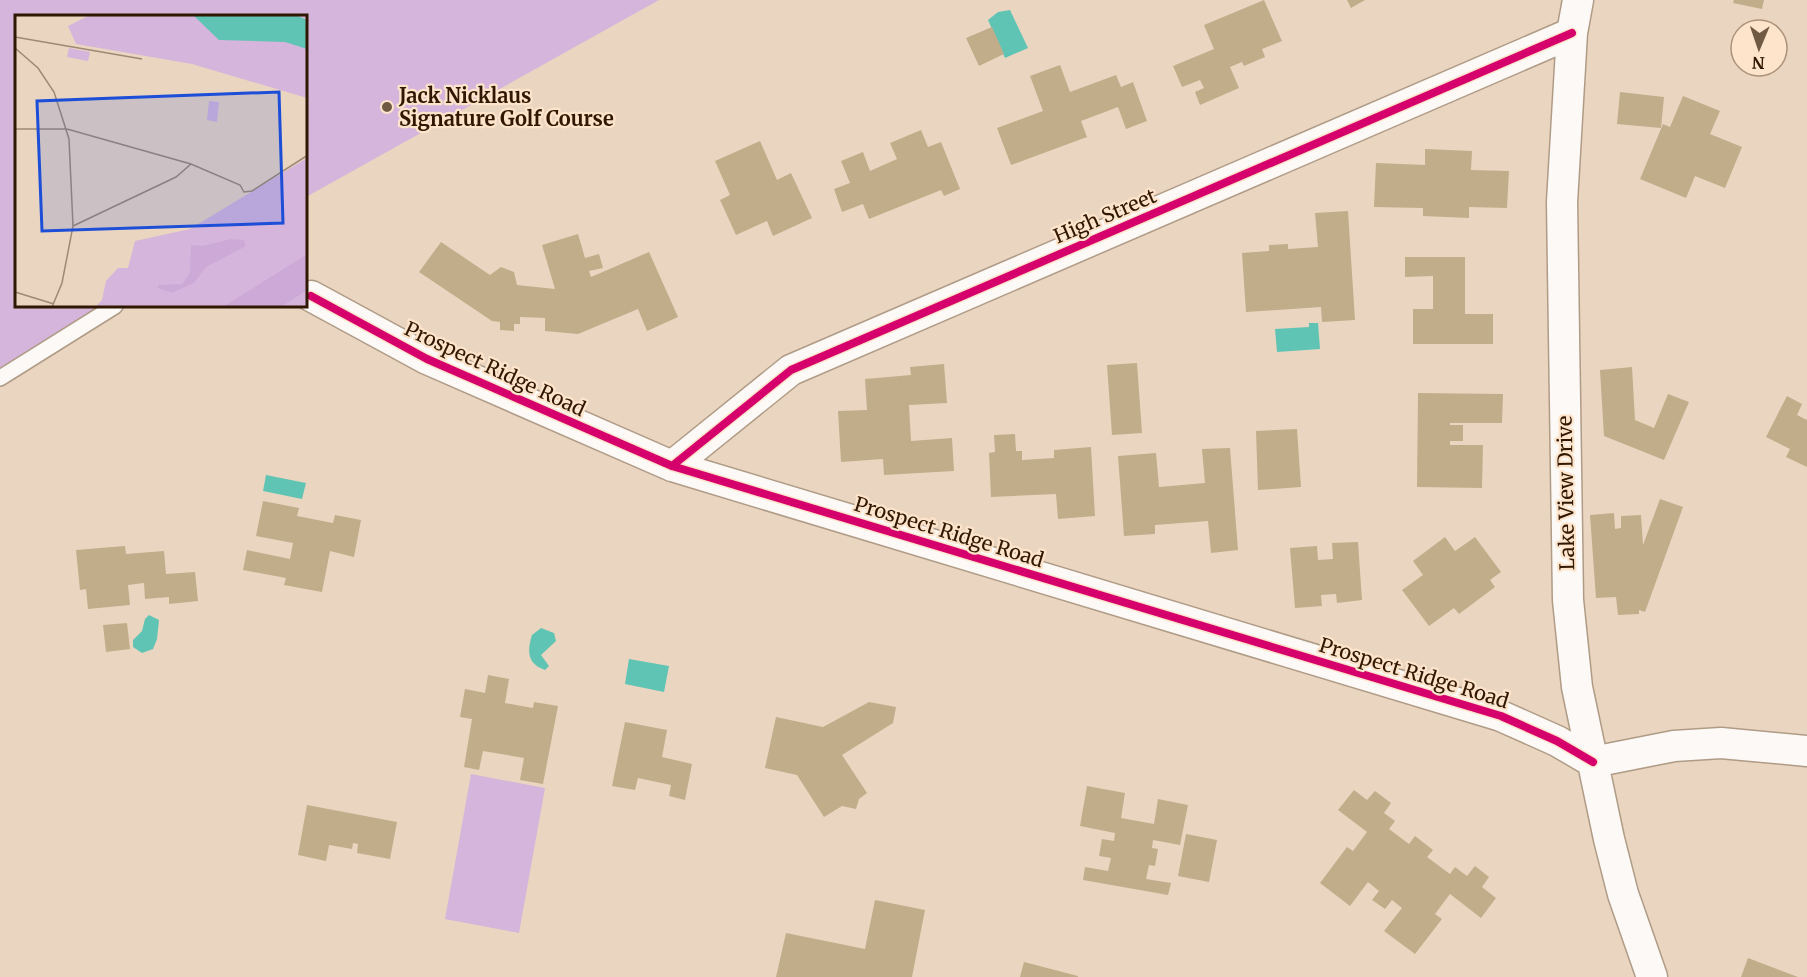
<svg xmlns="http://www.w3.org/2000/svg" width="1807" height="977" font-family="Merriweather,serif">
<rect width="100%" height="100%" fill="#ead5c1"/>
<path fill="#d5b5db" d="M 0,0 L 659,0 L 306,197 L 306,16 L 16,16 L 16,306 L 112,306 L 0,368 Z
M 471,774 L 545,788 L 519,933 L 445,919 Z"/>
<path fill="#60c4b4" d="M 1010,10 L 1028,48 L 1005,58 L 988,20 L 998,12 Z
M 1309,323 L 1318,323 L 1320,349 L 1277,352 L 1275,329 L 1309,327 Z
M 266,475 L 306,483 L 302,499 L 263,491 Z
M 149,615 L 159,620 L 157,639 L 153,649 L 142,653 L 133,647 L 133,640 L 142,631 L 145,619 Z
M 541,628 L 554,633 L 556,641 L 541,655 L 549,666 L 545,670 C 527,664 527,651 532,635 Z
M 629,659 L 669,666 L 664,692 L 625,684 Z"/>
<path fill="#c1ad89" d="M 1264,0 L 1282,41 L 1262,49 L 1265,57 L 1244,66 L 1242,62 L 1230,67 L 1239,88 L 1200,105 L 1195,92 L 1204,88 L 1200,80 L 1182,87 L 1173,66 L 1214,49 L 1204,25 Z
M 1347,0 L 1365,0 L 1351,8 Z
M 1734,0 L 1764,0 L 1762,9 L 1733,3 Z
M 992,27 L 1004,54 L 979,66 L 966,38 Z
M 1060,65 L 1070,92 L 1116,75 L 1121,87 L 1133,82 L 1147,121 L 1126,129 L 1118,107 L 1081,121 L 1087,137 L 1011,165 L 997,128 L 1043,111 L 1030,76 Z
M 1620,92 L 1664,97 L 1661,128 L 1617,124 Z
M 1683,96 L 1720,111 L 1710,134 L 1742,147 L 1725,188 L 1695,176 L 1686,198 L 1640,179 L 1663,124 L 1670,127 Z
M 921,130 L 928,147 L 941,142 L 960,189 L 944,196 L 941,190 L 869,219 L 863,204 L 842,212 L 834,189 L 850,183 L 841,161 L 863,152 L 870,171 L 897,159 L 890,143 Z
M 760,141 L 777,180 L 791,173 L 812,218 L 773,236 L 767,221 L 736,235 L 720,200 L 730,195 L 715,161 Z
M 1425,149 L 1472,151 L 1471,170 L 1509,171 L 1507,208 L 1469,207 L 1469,218 L 1423,216 L 1423,208 L 1374,207 L 1376,163 L 1425,165 Z
M 1348,211 L 1355,320 L 1322,322 L 1321,307 L 1246,312 L 1242,253 L 1269,251 L 1269,245 L 1288,244 L 1288,249 L 1318,247 L 1315,213 Z
M 578,234 L 585,258 L 599,254 L 603,268 L 589,271 L 591,277 L 649,252 L 678,317 L 647,331 L 638,309 L 578,334 L 545,331 L 545,318 L 520,317 L 520,324 L 514,324 L 514,331 L 500,330 L 500,322 L 492,321 L 419,272 L 441,242 L 490,275 L 501,267 L 514,272 L 517,285 L 555,289 L 542,245 Z
M 1405,257 L 1465,257 L 1465,314 L 1493,314 L 1493,344 L 1413,344 L 1413,309 L 1433,309 L 1433,276 L 1405,277 Z
M 1137,363 L 1142,433 L 1112,435 L 1107,365 Z
M 944,364 L 947,403 L 909,405 L 911,441 L 952,438 L 954,471 L 884,475 L 883,459 L 841,462 L 838,411 L 867,410 L 865,379 L 911,375 L 910,367 Z
M 1632,367 L 1635,420 L 1654,428 L 1668,394 L 1689,402 L 1664,460 L 1604,436 L 1600,370 Z
M 1418,393 L 1503,394 L 1502,423 L 1450,423 L 1450,425 L 1463,425 L 1463,441 L 1450,441 L 1450,445 L 1483,445 L 1482,488 L 1417,487 Z
M 1787,396 L 1802,404 L 1797,415 L 1807,420 L 1807,467 L 1786,457 L 1790,449 L 1766,437 Z
M 1297,429 L 1301,487 L 1258,490 L 1256,431 Z
M 1015,434 L 1016,451 L 1022,451 L 1022,460 L 1054,458 L 1054,450 L 1091,447 L 1095,516 L 1058,519 L 1056,494 L 991,497 L 989,453 L 995,452 L 994,435 Z
M 1230,448 L 1238,550 L 1211,553 L 1208,521 L 1155,525 L 1155,534 L 1124,536 L 1118,456 L 1156,453 L 1159,487 L 1205,483 L 1202,449 Z
M 1660,499 L 1683,507 L 1645,612 L 1639,610 L 1639,614 L 1618,615 L 1616,597 L 1596,598 L 1590,515 L 1614,513 L 1615,529 L 1621,528 L 1621,516 L 1641,515 L 1643,545 Z
M 263,501 L 299,508 L 297,516 L 333,523 L 335,515 L 361,520 L 354,557 L 330,551 L 322,592 L 284,585 L 286,578 L 243,570 L 247,550 L 290,559 L 293,543 L 256,536 Z
M 1445,537 L 1455,551 L 1475,537 L 1501,572 L 1490,580 L 1495,587 L 1459,614 L 1454,608 L 1429,626 L 1402,590 L 1423,575 L 1413,561 Z
M 1358,542 L 1362,600 L 1337,603 L 1336,594 L 1321,595 L 1322,606 L 1295,608 L 1290,548 L 1317,546 L 1318,560 L 1333,559 L 1332,543 Z
M 125,546 L 126,554 L 164,551 L 166,574 L 195,572 L 198,601 L 169,604 L 169,597 L 145,599 L 144,583 L 128,585 L 130,605 L 88,609 L 86,589 L 80,590 L 76,550 Z
M 127,623 L 130,649 L 106,652 L 103,625 Z
M 488,675 L 509,679 L 505,703 L 533,708 L 534,702 L 558,706 L 543,784 L 520,780 L 524,758 L 483,751 L 479,770 L 464,767 L 472,719 L 460,717 L 465,689 L 485,693 Z
M 869,702 L 896,707 L 893,723 L 842,755 L 867,793 L 859,799 L 856,809 L 842,806 L 824,817 L 797,775 L 765,768 L 776,717 L 823,727 Z
M 625,722 L 667,730 L 662,757 L 692,764 L 685,800 L 669,796 L 671,785 L 638,778 L 635,790 L 612,786 Z
M 1087,786 L 1125,793 L 1121,818 L 1154,824 L 1158,799 L 1188,805 L 1180,845 L 1153,840 L 1152,848 L 1158,849 L 1155,866 L 1149,865 L 1146,879 L 1171,883 L 1168,895 L 1083,880 L 1085,867 L 1108,871 L 1111,858 L 1099,856 L 1102,839 L 1114,841 L 1115,833 L 1080,826 Z
M 1354,790 L 1367,800 L 1375,791 L 1391,803 L 1384,813 L 1395,821 L 1389,829 L 1409,844 L 1415,836 L 1433,850 L 1427,857 L 1450,874 L 1455,867 L 1467,876 L 1475,866 L 1489,877 L 1482,887 L 1496,898 L 1481,918 L 1450,894 L 1435,914 L 1442,919 L 1415,954 L 1384,931 L 1402,908 L 1392,900 L 1385,909 L 1372,900 L 1379,891 L 1368,882 L 1350,906 L 1320,883 L 1347,847 L 1353,851 L 1367,832 L 1338,810 Z
M 307,805 L 397,822 L 390,859 L 357,853 L 358,844 L 353,843 L 352,849 L 329,845 L 326,861 L 298,855 Z
M 1186,834 L 1217,840 L 1209,882 L 1178,876 Z
M 875,900 L 925,910 L 912,977 L 776,977 L 786,933 L 865,949 Z
M 1748,958 L 1798,977 L 1741,977 Z
M 1024,962 L 1078,976 L 1078,977 L 1020,977 Z"/>
<g fill="none" stroke-linecap="round" stroke-linejoin="round">
<g stroke="#b09b86" stroke-width="18">
<path id="service" d="M 0,378 L 115,306"/>
</g>
<g stroke="#b09b86" stroke-width="33">
<path id="minor" d="M 1578,0 L 1572,33 L 1562,202 L 1568,600 L 1577,687 L 1609,839 L 1623,894 L 1652,977
M 311,296 L 427,359 L 672,466 L 1501,716 L 1557,741 L 1593,762
M 672,466 L 791,370 L 1572,33
M 1593,762 L 1674,746 L 1721,743 L 1807,751"/>
</g>
<use href="#service" stroke="#fcf9f6" stroke-width="15"/>
<use href="#minor" stroke="#fcf9f6" stroke-width="30"/>
<g stroke="#ffe4cc" stroke-width="11">
<path id="cycleway" d="M 311,296 L 427,359 L 672,466 L 1501,716 L 1557,741 L 1593,762
M 672,466 L 791,370 L 1572,33"/>
</g>
<use href="#cycleway" stroke="#d6006c" stroke-width="8"/>
</g>
<circle fill="#705a44" stroke="#ffe4cc" stroke-width="2" cx="387" cy="107" r="6"/>
<g text-anchor="middle" stroke-width="4.5" stroke-linejoin="round" paint-order="stroke">
<g font-size="20" font-weight="bold" fill="#2f1700" stroke="#ffe4cc" text-anchor="start">
<text x="399" y="103">Jack Nicklaus<tspan x="399" dy="23">Signature Golf Course</tspan></text>
</g>
<g font-size="20" fill="#2f1700" stroke="#ffe4cc">
<text transform="translate(1105 216) rotate(-23)" y="7">High Street</text>
<text transform="translate(495 369) rotate(25)" y="7">Prospect Ridge Road</text>
<text transform="translate(1566 493) rotate(-91)" y="7">Lake View Drive</text>
<text transform="translate(949 532) rotate(17)" y="7">Prospect Ridge Road</text>
<text transform="translate(1414 673) rotate(17)" y="7">Prospect Ridge Road</text>
</g>
</g>
<g transform="translate(15 15)">
<rect width="292" height="292" fill="#ead5c1"/>
<path d="M 73,1 L 292,1 L 292,83 L 177,49 L 61,29 L 53,11 ZM 54,33 L 75,37 L 73,46 L 52,42 ZM 194,86 L 204,87 L 202,107 L 192,105 ZM 292,143 L 292,292 L 80,292 L 87,285 L 91,266 L 103,253 L 113,253 L 120,226 L 175,214 Z" fill="#d5b5db"/>
<path d="M 216,224 L 229,225 L 231,231 L 191,252 L 179,268 L 157,278 L 143,273 L 143,270 L 167,269 L 175,258 L 176,230 L 188,231 ZM 292,239 L 292,275 L 266,292 L 208,292 Z" fill="#cda9d8"/>
<path d="M 179,1 L 283,1 L 292,5 L 292,34 L 270,27 L 204,25 Z" fill="#60c4b4"/>
<path fill="none" stroke="#9f8974" stroke-width="1.5" d="M 0,22 L 127,44M 0,33 L 23,53 L 39,77 L 54,124 L 58,211 L 47,268 L 37,292M 0,114 L 52,114M 52,114 L 176,149 L 225,170 L 229,177 L 237,176 L 293,140M 58,211 L 161,162 L 176,149M 0,277 L 39,289"/>
<path fill="#1d4ed8" fill-opacity="0.15" stroke="#1d4ed8" stroke-width="3" d="M 264,77 L 268,208 L 27,216 L 22,86 Z"/>
<rect width="292" height="292" fill="none" stroke="#2f1700" stroke-width="3"/>
</g>
<g transform="translate(1759 48) rotate(182)"><circle r="28" fill="#ffe4cc" stroke="#ac927a" stroke-width="1.5"/>
<path d="M0-4.5L10 22L0 15L-10 22Z" fill="#705a44"/>
<text y="-9" font-size="16" font-weight="bold" text-anchor="middle" fill="#2f1700">N</text>
</g>
</svg>
